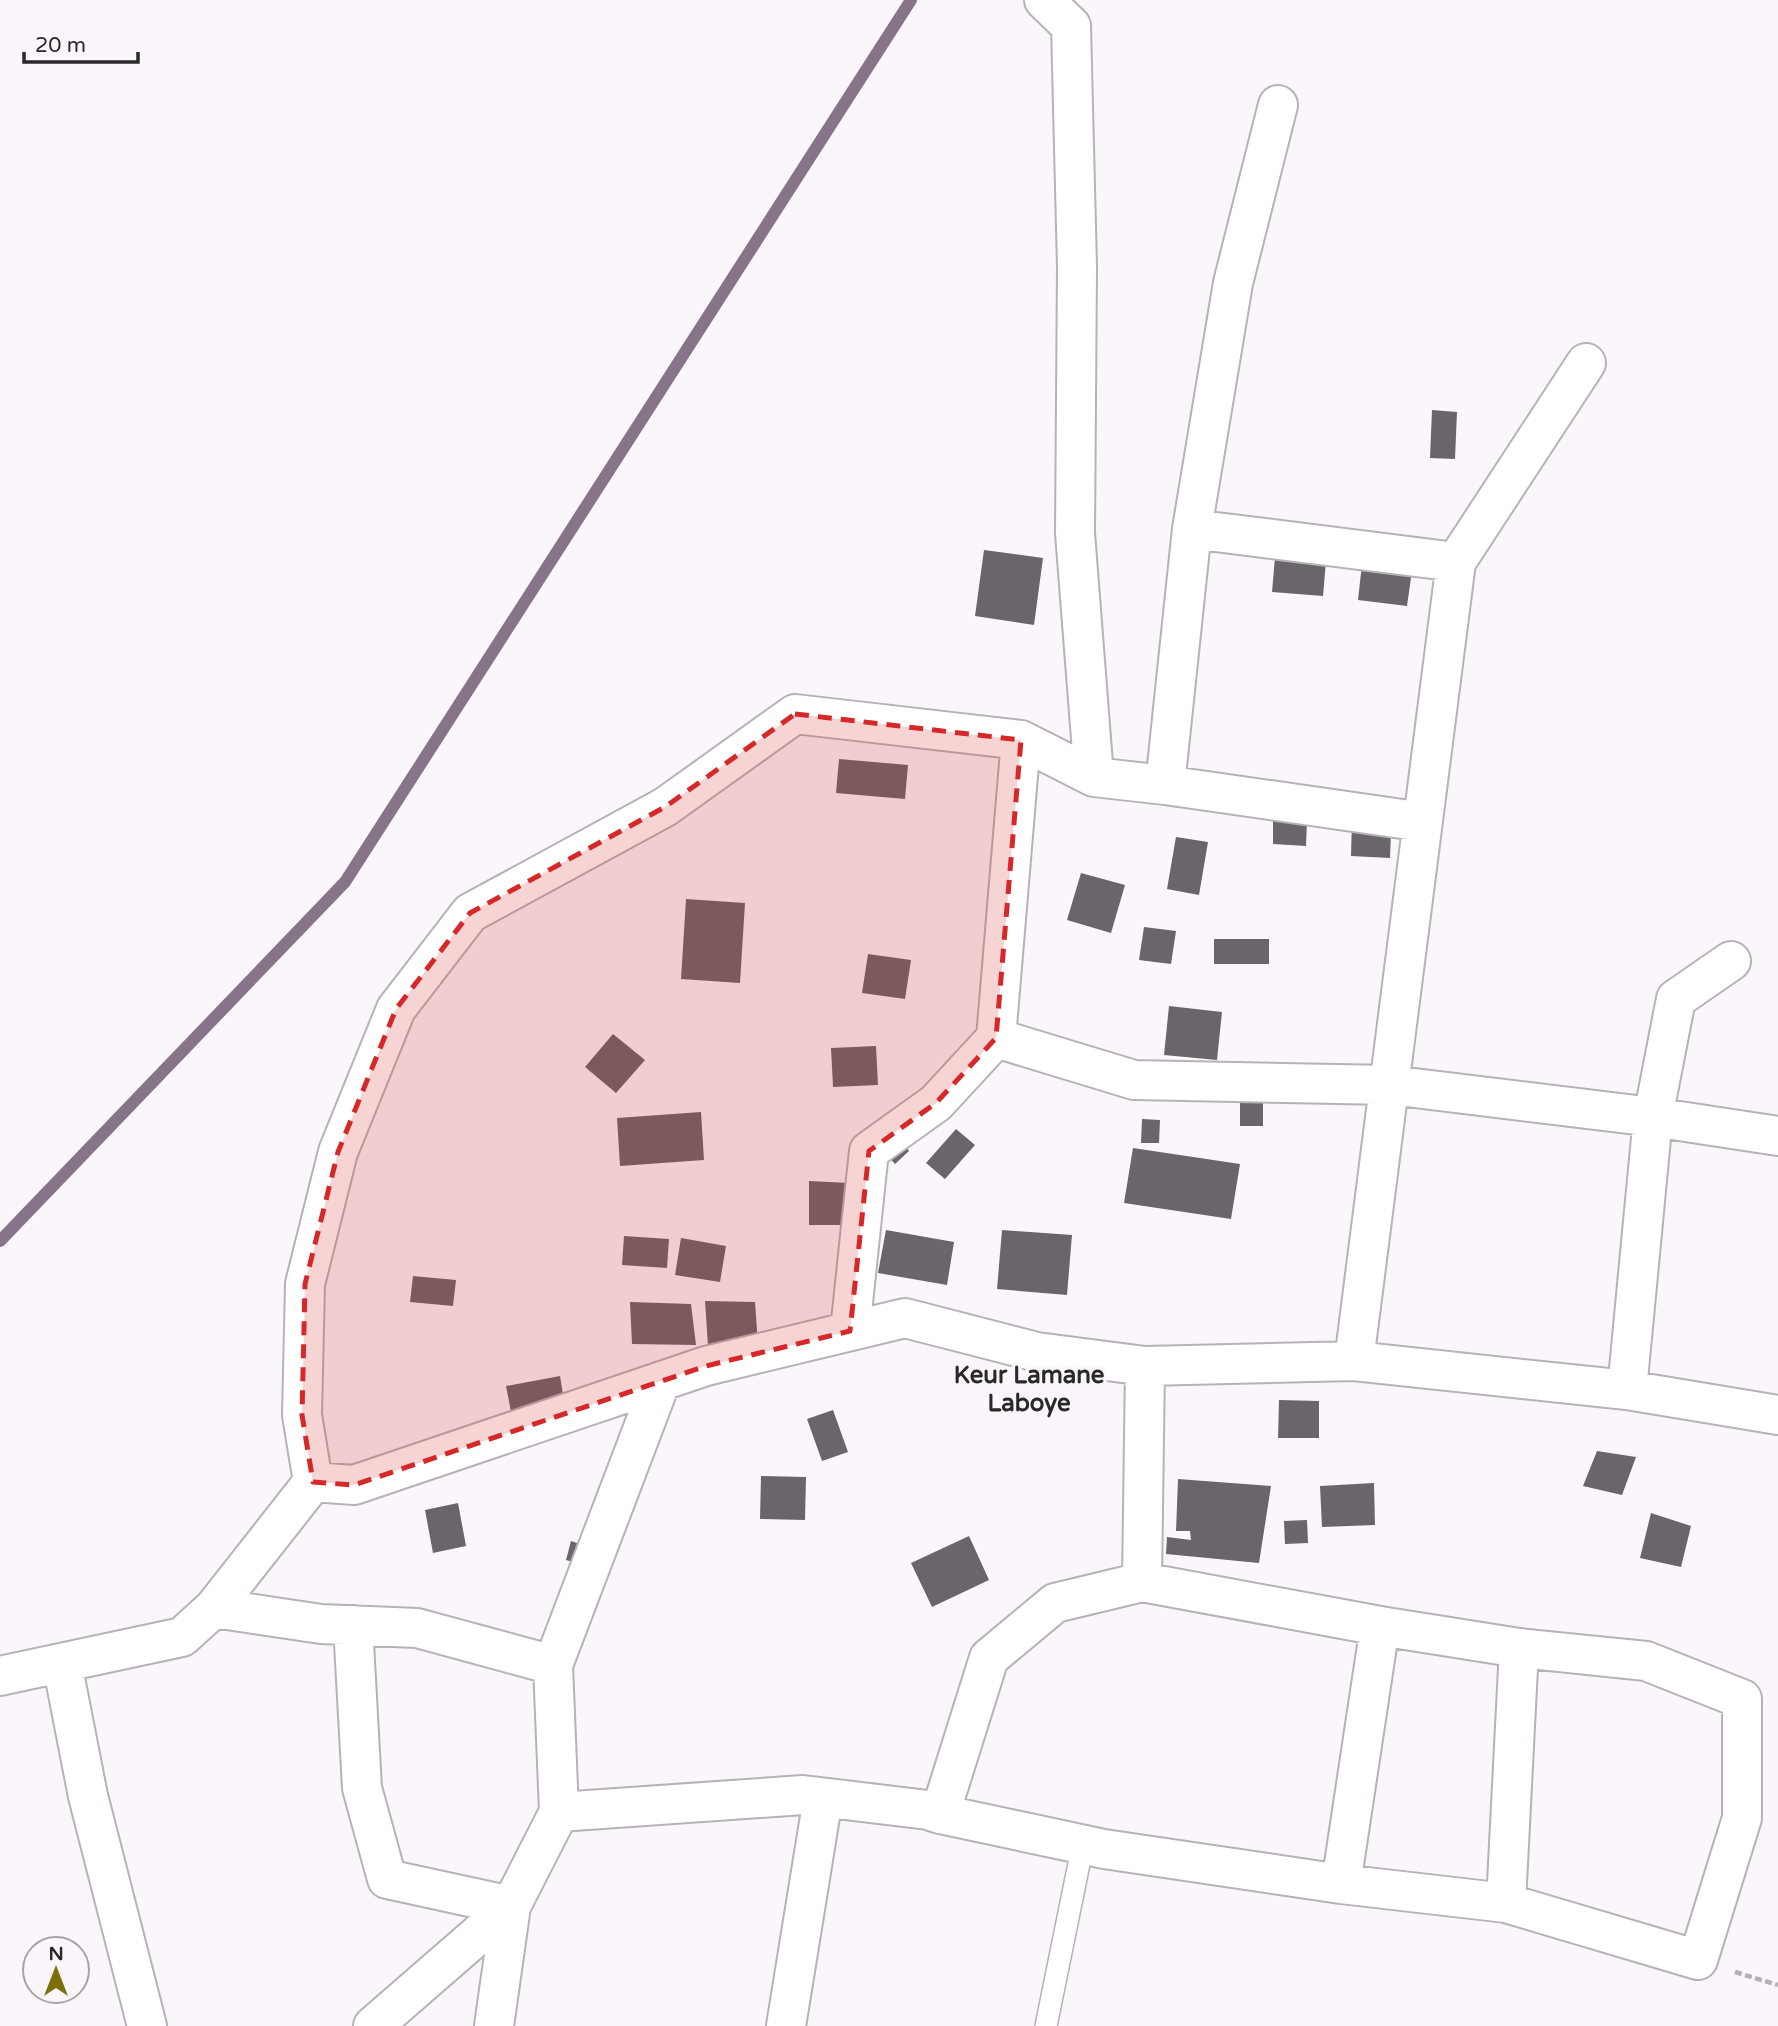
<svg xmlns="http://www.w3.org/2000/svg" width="1778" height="2026" font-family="'Varela Round',sans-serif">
<rect width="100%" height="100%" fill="#fbf6fb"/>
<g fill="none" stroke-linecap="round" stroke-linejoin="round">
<path stroke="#877488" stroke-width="12" d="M 0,1241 L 345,882 L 911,0"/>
</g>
<path fill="#69656a" d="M 1432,410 L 1457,412 L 1455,459 L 1430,458 Z
M 984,550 L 1043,558 L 1034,625 L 975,616 Z
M 1275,557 L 1326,561 L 1323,596 L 1272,592 Z
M 1362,564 L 1412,571 L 1407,606 L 1358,600 Z
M 839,759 L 908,765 L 905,799 L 836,793 Z
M 1352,818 L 1391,833 L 1390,858 L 1351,856 Z
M 1273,820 L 1307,821 L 1306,846 L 1273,844 Z
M 1176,837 L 1208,842 L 1199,895 L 1167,889 Z
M 1081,873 L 1125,885 L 1111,933 L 1067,920 Z
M 686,899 L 745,903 L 740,983 L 681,979 Z
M 1144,927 L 1176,931 L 1171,964 L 1139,960 Z
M 1214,939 L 1269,939 L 1269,964 L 1214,964 Z
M 868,954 L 911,960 L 905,999 L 862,993 Z
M 1169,1006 L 1222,1012 L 1217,1060 L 1164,1055 Z
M 613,1034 L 645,1060 L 616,1093 L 585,1067 Z
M 876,1046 L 878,1085 L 833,1087 L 831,1048 Z
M 1240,1096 L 1263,1096 L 1263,1126 L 1240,1126 Z
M 701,1112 L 704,1160 L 620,1166 L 617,1118 Z
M 1142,1119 L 1160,1120 L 1159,1143 L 1141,1143 Z
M 956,1129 L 975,1145 L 945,1179 L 926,1163 Z
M 903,1143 L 909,1151 L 895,1164 L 888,1156 Z
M 1133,1148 L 1240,1164 L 1231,1219 L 1124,1203 Z
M 809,1181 L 849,1183 L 847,1225 L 809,1225 Z
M 886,1230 L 954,1242 L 947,1285 L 878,1273 Z
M 1002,1230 L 1072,1235 L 1067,1295 L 997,1289 Z
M 624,1236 L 669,1239 L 667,1268 L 622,1265 Z
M 681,1238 L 726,1246 L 720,1282 L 675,1275 Z
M 413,1276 L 456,1280 L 453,1306 L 410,1302 Z
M 705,1301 L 755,1302 L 758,1344 L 708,1346 Z
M 630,1302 L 691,1304 L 696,1345 L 632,1344 Z
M 560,1376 L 565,1407 L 512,1417 L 506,1386 Z
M 1279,1400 L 1319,1401 L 1319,1438 L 1278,1438 Z
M 833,1410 L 848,1452 L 822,1461 L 807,1419 Z
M 1597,1451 L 1636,1457 L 1622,1495 L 1583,1486 Z
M 761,1476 L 806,1477 L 805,1520 L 760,1519 Z
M 1178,1479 L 1271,1486 L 1259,1563 L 1166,1554 L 1167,1537 L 1191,1540 L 1190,1531 L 1176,1531 Z
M 1374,1483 L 1375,1525 L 1322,1527 L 1320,1486 Z
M 458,1503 L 466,1546 L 433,1553 L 425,1510 Z
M 1651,1513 L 1691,1526 L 1681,1567 L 1640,1558 Z
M 1307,1520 L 1308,1543 L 1285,1544 L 1284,1521 Z
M 969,1536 L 989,1580 L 932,1607 L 911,1563 Z
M 571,1541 L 589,1547 L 584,1565 L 566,1560 Z"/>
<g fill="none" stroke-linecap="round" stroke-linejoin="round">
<g stroke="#b7b2b8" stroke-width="24">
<path id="lane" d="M 1046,2026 L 1083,1844"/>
</g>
<g stroke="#b7b2b8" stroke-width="42">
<path id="street" d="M 1044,0 L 1071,26 L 1077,267 L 1075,533 L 1094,777
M 1192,529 L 1233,283 L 1278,105
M 1456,562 L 1586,363
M 1731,961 L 1676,999 L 1653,1117 L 1778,1136
M 996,1038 L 1021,740 L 1094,777 L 1165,785
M 850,1331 L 869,1151 L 936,1103 L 996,1038 L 1134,1080 L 1390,1085 L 1653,1117 L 1627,1390
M 1354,1361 L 1627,1390 L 1778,1415
M 1145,1366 L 1354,1361 L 1456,562 L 1192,529 L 1165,785 L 1423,822
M 313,1482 L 302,1415 L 305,1284 L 338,1152 L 396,1009 L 470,913 L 665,807 L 795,714 L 1021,740
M 214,1608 L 321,1624 L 417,1628 L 553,1665 L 661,1381
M 353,1625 L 362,1788 L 387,1879 L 511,1906 L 559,1812 L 553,1665
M 62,1663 L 88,1796 L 147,2026
M 0,1676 L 182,1637 L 214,1608 L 313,1482 L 354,1485 L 706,1366 L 905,1318 L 1037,1352 L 1145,1366 L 1142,1582
M 559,1812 L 803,1795 L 928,1810 L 940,1814 L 1104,1849 L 1341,1884 L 1380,1626 L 1142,1582 L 1055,1603 L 989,1658 L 940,1814
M 1341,1884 L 1506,1903 L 1519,1648 L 1380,1626
M 1506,1903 L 1698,1960 L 1742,1818 L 1742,1699 L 1646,1661 L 1519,1648
M 373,2026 L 511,1906 L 494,2026
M 786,2026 L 823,1798"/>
</g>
<path stroke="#b3afb3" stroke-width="4.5" stroke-dasharray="7 3.5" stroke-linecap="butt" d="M 1735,1972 L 1778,1985"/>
<use href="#lane" stroke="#fff" stroke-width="21"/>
<use href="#street" stroke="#fff" stroke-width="38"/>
</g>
<path fill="#d62828" fill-opacity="0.2" stroke="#d62828" stroke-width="5" stroke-dasharray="14 9" stroke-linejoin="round" d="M 795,714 L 1021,740 L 996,1038 L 936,1103 L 869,1151 L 850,1331 L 706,1366 L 354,1485 L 313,1482 L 302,1415 L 305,1284 L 338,1152 L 396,1009 L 470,913 L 665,807 Z"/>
<g text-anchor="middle" stroke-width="7" stroke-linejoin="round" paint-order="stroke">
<g font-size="24" font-weight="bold" fill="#2a282a" stroke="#fbf6fb">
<text x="1029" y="1383">Keur Lamane<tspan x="1029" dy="28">Laboye</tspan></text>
</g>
</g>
<g transform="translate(56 1970)"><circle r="33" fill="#fbf6fb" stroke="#a7a4a7" stroke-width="2"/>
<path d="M0-5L12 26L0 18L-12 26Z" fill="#7e6f0d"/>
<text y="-10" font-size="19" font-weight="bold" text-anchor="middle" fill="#2a282a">N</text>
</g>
<path d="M24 52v10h114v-10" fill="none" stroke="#2a282a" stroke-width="3.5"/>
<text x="35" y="52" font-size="21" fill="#2a282a" stroke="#fbf6fb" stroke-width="5" paint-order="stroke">20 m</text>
</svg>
